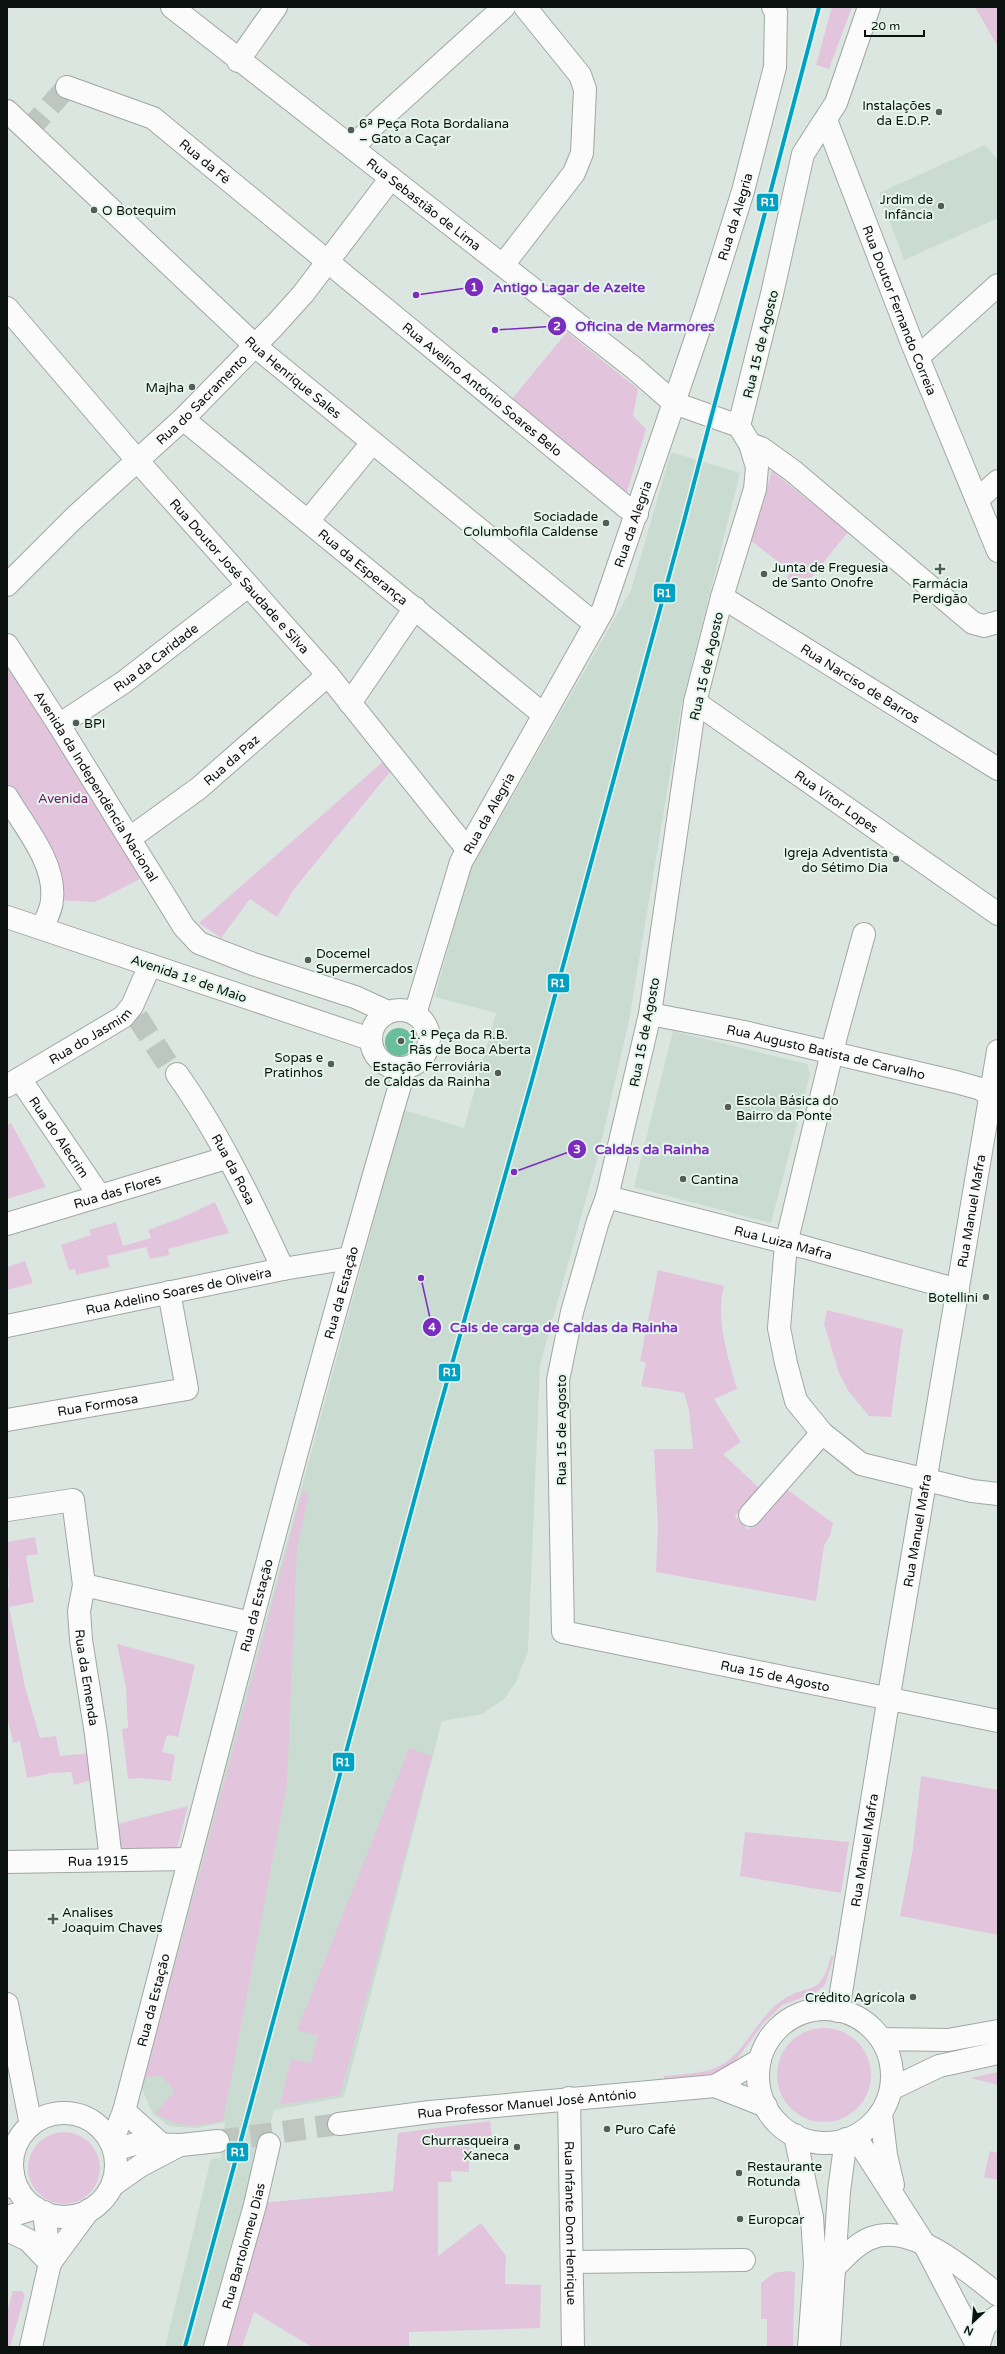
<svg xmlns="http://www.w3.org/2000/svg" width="1005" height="2354" font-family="'Varela Round',sans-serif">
<rect width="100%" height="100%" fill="#dce6e1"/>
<path fill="#cadcd2" d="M 985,145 L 998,159 L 998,218 L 904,260 L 879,193 Z
M 671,452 L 740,473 L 681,708 L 629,1021 L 598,1156 L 540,1365 L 528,1651 L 516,1682 L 504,1699 L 482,1714 L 442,1721 L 344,2097 L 274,2110 L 208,2347 L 165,2347 L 211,2159 L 221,2158 L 225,2122 L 197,2128 L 169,2126 L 153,2114 L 141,2087 L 142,2076 L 404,1110 L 464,1128 L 496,1013 L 435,997 L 468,874 L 631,590 Z
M 673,1031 L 807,1064 L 810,1074 L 771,1223 L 634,1187 Z"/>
<path fill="#e2c5dc" d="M 832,7 L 852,7 L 829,69 L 816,65 Z
M 975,7 L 998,7 L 998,47 Z
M 567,332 L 638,389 L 633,416 L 646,429 L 626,495 L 511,400 Z
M 772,471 L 848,532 L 803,588 L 787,578 L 790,571 L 750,540 Z
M 7,645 L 149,870 L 140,879 L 95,902 L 53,900 L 7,797 Z
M 386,759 L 394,767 L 294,889 L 277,917 L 250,899 L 221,938 L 199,923 Z
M 11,1123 L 46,1187 L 7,1199 L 7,1125 Z
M 215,1202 L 229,1233 L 168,1249 L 169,1255 L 150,1259 L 146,1247 L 107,1256 L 110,1267 L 76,1275 L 75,1269 L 69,1270 L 61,1245 L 91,1235 L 89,1230 L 116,1222 L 123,1246 L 151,1238 L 148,1230 L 181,1218 Z
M 25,1261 L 33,1283 L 7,1290 L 7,1267 Z
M 658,1270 L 724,1286 C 715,1319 728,1357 737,1389 L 714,1399 L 741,1442 L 723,1454 L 759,1488 L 735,1516 L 748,1530 L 785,1488 L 833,1523 L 830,1535 L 824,1546 L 816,1601 L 656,1572 L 658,1528 L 654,1449 L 693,1449 L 689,1410 L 684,1393 L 641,1386 L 646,1363 L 640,1361 Z
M 827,1310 L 903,1329 L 891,1417 L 869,1416 L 849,1392 L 839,1373 L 824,1324 Z
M 302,1492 L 309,1494 L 297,1547 L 287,1784 L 223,2121 C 195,2126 180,2129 155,2113 L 175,2091 L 161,2076 L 145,2077 Z
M 35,1537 L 38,1554 L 26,1556 L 34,1602 L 9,1607 L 25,1687 L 40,1738 L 56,1736 L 60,1756 L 90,1753 L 94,1779 L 74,1785 L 71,1772 L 52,1773 L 27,1778 L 20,1741 L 13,1743 L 7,1716 L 7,1588 L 9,1587 L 7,1542 Z
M 117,1644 L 195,1665 L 178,1737 L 167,1735 L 162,1752 L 175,1755 L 171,1781 L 139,1778 L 128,1779 L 122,1729 L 128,1728 L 126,1688 Z
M 409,1748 L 432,1756 L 340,2095 L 280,2105 L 291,2059 L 311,2063 L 318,2036 L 297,2030 Z
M 921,1776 L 998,1790 L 998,1935 L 900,1916 L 913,1848 Z
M 188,1806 L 176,1852 L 117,1853 L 113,1825 Z
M 745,1832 L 849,1842 L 841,1893 L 740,1876 Z
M 831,1956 L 834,1956 L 825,1985 L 815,1993 L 782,2005 L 763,2024 L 736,2060 L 725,2068 L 706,2076 L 664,2081 L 664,2076 C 683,2074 710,2074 726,2062 C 748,2046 758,2018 781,2001 C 808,1981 819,2001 831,1956 Z
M777 2075a47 47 0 1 1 94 0a47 47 0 1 1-94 0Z
M 998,2072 L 998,2085 L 971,2078 Z
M 490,2121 L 492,2137 L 470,2138 L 469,2172 L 451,2171 L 452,2182 L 438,2182 L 438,2256 L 481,2223 L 506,2256 L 505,2284 L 541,2285 L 540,2328 L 409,2332 L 409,2347 L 312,2347 L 254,2312 L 242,2347 L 221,2347 L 260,2203 L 393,2191 L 398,2133 Z
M28 2168a36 36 0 1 1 72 0a36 36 0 1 1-72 0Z
M 990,2151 L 998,2153 L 998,2180 L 984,2177 Z
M 787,2271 L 795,2272 L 793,2347 L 767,2347 L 767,2319 L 761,2319 L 761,2283 L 774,2273 Z
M 13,2291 L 22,2291 L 25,2295 L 10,2347 L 7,2347 L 7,2311 Z"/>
<path fill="#6bbe9b" d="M385 1042a14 14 0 1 1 28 0a14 14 0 1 1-28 0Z"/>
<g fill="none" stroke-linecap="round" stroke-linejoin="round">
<path stroke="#bdc6c1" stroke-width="22" stroke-dasharray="22 11" stroke-linecap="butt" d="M 28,131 L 67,87
M 137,1017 L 169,1066 L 177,1074"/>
<path stroke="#bdc6c1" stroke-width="22" stroke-dasharray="22 11" stroke-linecap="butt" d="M 218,2141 L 339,2124"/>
<g stroke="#a0a7a3" stroke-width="24">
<g id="minor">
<path id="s1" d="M 172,7 L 634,368 L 674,403 L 739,426"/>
<path id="s2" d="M 869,7 L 836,103 L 803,154 L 772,294 L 739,426 L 750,444 L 757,467 L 755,489 L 722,597 L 695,702 L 650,1014 L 607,1197 L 598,1221 L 572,1312 L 558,1380 L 563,1632 L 998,1721"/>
<path d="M 238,61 L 276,7"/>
<path id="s3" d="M 67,87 L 153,118 L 626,507 L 637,514"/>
<path id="s4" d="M 7,111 L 261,351 L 595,624"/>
<path id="s5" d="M 826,120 L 912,343 L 998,551"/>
<path d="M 353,148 L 374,125 L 504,7"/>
<path d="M 503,265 L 574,173 L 582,153 L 585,89 L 580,75 L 525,7"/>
<path id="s6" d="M 7,308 L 143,467 L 328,675 L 467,849"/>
<path d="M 918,357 L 998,285"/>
<path id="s7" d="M 183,419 L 544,715"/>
<path d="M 750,444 L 761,448 L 793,471 L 973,623 L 984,626 L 998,622"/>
<path d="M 978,499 L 998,481"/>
<path d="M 308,521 L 372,443"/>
<path id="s8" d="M 7,585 L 74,518 L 183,419 L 275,325 L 303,294 L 391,178"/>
<path id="s9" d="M 722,597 L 998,769"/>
<path id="s10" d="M 7,645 L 59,725 L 184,927 L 199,943 L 253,964 L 355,997 L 388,1012"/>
<path id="s11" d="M 695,702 L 998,914"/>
<path d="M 350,703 L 415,608"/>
<path id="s12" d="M 59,725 L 124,682 L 248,586"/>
<path d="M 7,797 C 24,826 56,863 52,899 C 52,909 46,919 42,928"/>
<path id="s13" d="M 130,838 L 199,788 L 328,675"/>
<path d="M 7,917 L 370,1039"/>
<path d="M 864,934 L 836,1036 L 786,1244 L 779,1328 L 786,1363 L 796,1401 L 822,1433 L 861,1464 L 972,1491 L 998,1494"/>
<circle cx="400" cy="1039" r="29"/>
<path id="s14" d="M 415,1014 L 461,862 L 603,610 L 706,309 L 743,191 L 775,67 L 776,12 L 773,7"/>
<path id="s15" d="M 650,1014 L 744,1032 L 956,1082 L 981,1089 L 998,1102"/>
<path id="s16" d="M 177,1074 C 219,1133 253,1204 283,1269"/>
<path id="s17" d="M 20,1079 L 99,1195"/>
<path id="s18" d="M 7,1086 L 123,1017 L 132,1006 L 150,965"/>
<path id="s19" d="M 607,1197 L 804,1247 L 958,1290"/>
<path id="s20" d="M 7,1224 L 226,1158"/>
<path id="s21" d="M 7,1326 L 283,1269 L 350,1258"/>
<path id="s22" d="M 7,1420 L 187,1389 L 169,1292"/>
<path id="s23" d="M 7,1510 L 73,1500 L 84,1585 L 79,1611 L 81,1640 L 96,1734 L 111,1860"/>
<path d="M 750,1515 L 822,1433"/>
<path d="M 84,1585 L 251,1623"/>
<path id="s24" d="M 7,1862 L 188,1859"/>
<path d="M 7,2004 L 31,2125"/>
<path id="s25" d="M 838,2011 L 892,1677 L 998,1051"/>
<path id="s26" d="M 569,2098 L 573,2347"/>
<path d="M 124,2111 L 160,2143"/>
<path d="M 881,2113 L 886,2155 L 893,2185"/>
<path d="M 855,2136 L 923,2242 L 978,2347"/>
<path id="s27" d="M 112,2142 L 124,2111 C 215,1763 303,1414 405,1068"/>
<path d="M 7,2187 L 13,2174"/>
<path d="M 44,2212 L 50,2263"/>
<path d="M 7,2217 L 36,2208"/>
<path d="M 7,2230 L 28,2240 L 50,2263"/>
<path d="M 573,2262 L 744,2260"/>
<path d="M 50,2263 L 89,2210"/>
<path d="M 833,2269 C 845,2257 856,2244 871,2238 C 912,2222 968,2271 998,2295"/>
<path id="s28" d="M 215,2347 L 255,2205 L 269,2144"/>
<path d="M 978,2347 L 985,2325 L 998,2316"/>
</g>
</g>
<g stroke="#a0a7a3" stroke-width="24">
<path id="tertiary" d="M 31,2347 L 50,2263"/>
</g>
<g stroke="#a0a7a3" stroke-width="24">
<g id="secondary">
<path d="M 715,2086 L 766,2106"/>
<circle cx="64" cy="2165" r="52"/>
<path id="s29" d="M 339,2124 L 430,2112 L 715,2086 L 760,2060"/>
<path d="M 114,2150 L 135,2144 L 181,2145 L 218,2141"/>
<path d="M 113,2185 L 140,2166 L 180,2145"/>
</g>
</g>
<g stroke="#a0a7a3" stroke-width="24">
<path id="primary" d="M758 2076a67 67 0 1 1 134 0a67 67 0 1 1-134 0Z
M 881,2039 L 948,2040 L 998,2031
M 891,2089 L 939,2066 L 998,2053
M 795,2135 L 812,2217 L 815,2265 L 809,2347
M 829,2347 L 839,2191 L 846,2139"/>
</g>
<use href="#minor" stroke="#fafbfa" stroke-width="22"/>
<use href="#tertiary" stroke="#fafbfa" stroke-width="22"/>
<use href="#secondary" stroke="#fafbfa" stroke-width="22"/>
<use href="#primary" stroke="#fafbfa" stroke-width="22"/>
<g stroke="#e5f7ed" stroke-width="7">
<path id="rail-1" d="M 185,2347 L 430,1442 L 532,1080 L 684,521 L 819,7"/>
</g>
<use href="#rail-1" stroke="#01a1c4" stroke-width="4"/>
</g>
<g fill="#545c58" stroke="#e5f7ed" stroke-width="1.5">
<circle cx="939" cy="112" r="4"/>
<circle cx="351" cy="130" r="4"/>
<circle cx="941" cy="206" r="4"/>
<circle cx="94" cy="210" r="4"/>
<circle cx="192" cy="387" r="4"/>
<circle cx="606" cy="523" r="4"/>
<path d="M938 563h4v4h4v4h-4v4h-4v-4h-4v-4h4z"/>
<circle cx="764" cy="574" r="4"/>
<circle cx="76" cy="723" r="4"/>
<circle cx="896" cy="859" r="4"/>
<circle cx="308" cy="960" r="4"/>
<circle cx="401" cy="1041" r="4"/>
<circle cx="331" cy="1064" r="4"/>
<circle cx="498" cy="1073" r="4"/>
<circle cx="728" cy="1107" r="4"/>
<circle cx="683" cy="1179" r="4"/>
<circle cx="986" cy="1297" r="4"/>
<path d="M51 1913h4v4h4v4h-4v4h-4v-4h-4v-4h4z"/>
<circle cx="913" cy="1997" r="4"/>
<circle cx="607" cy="2129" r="4"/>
<circle cx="517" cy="2147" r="4"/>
<circle cx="739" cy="2173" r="4"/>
<circle cx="740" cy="2219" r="4"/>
</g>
<g text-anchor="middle" stroke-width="4" stroke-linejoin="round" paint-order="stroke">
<g font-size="13" fill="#0b110e" stroke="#e5f7ed" text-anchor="start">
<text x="931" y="110" text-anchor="end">Instalações<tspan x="931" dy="15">da E.D.P.</tspan></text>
<text x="359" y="128">6ª Peça Rota Bordaliana<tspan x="359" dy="15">– Gato a Caçar</tspan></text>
<text x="933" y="204" text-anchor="end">Jrdim de<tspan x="933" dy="15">Infância</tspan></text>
<text x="102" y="215">O Botequim</text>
<text x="184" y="392" text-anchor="end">Majha</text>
<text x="598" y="521" text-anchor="end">Sociadade<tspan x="598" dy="15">Columbofila Caldense</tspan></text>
<text x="772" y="572">Junta de Freguesia<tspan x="772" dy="15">de Santo Onofre</tspan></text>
<text x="940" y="588" text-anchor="middle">Farmácia<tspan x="940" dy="15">Perdigão</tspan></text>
<text x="84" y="728">BPI</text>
<text x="888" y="857" text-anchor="end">Igreja Adventista<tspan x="888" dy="15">do Sétimo Dia</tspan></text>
<text x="316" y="958">Docemel<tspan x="316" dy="15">Supermercados</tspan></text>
<text x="409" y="1039">1.º Peça da R.B.<tspan x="409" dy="15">Rãs de Boca Aberta</tspan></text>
<text x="323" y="1062" text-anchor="end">Sopas e<tspan x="323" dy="15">Pratinhos</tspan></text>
<text x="490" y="1071" text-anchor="end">Estação Ferroviária<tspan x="490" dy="15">de Caldas da Rainha</tspan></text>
<text x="736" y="1105">Escola Básica do<tspan x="736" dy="15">Bairro da Ponte</tspan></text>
<text x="691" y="1184">Cantina</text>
<text x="978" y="1302" text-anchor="end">Botellini</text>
<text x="62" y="1917">Analises<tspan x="62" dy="15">Joaquim Chaves</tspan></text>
<text x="905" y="2002" text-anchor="end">Crédito Agrícola</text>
<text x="615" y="2134">Puro Café</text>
<text x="509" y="2145" text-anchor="end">Churrasqueira<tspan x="509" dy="15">Xaneca</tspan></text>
<text x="747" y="2171">Restaurante<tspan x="747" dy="15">Rotunda</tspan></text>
<text x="748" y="2224">Europcar</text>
</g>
<g font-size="13" fill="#0b110e" stroke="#e5f7ed">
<text dy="5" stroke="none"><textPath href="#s3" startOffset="159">Rua da Fé</textPath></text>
<text dy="5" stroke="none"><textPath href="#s1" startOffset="320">Rua Sebastião de Lima</textPath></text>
<text dy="5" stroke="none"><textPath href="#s14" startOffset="863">Rua da Alegria</textPath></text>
<text dy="5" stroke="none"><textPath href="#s5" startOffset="204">Rua Doutor Fernando Correia</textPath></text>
<text transform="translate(760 344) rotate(-76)" y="5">Rua 15 de Agosto</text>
<text dy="5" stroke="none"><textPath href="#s4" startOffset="391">Rua Henrique Sales</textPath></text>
<text dy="5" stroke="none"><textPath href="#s3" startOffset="518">Rua Avelino António Soares Belo</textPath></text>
<text dy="5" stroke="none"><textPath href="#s8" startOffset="269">Rua do Sacramento</textPath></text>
<text dy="5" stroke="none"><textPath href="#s14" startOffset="539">Rua da Alegria</textPath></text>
<text dy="5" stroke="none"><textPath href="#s7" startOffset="233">Rua da Esperança</textPath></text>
<text dy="5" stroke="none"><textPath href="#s6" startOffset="355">Rua Doutor José Saudade e Silva</textPath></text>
<text dy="5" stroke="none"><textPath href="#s12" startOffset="118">Rua da Caridade</textPath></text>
<text transform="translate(706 666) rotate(-77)" y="5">Rua 15 de Agosto</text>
<text dy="5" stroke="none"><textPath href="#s9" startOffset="163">Rua Narciso de Barros</textPath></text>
<text dy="5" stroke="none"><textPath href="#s13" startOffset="128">Rua da Paz</textPath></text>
<text dy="5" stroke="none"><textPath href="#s10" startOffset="167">Avenida da Independência Nacional</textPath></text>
<text dy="5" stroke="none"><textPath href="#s11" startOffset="173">Rua Vítor Lopes</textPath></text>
<text dy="5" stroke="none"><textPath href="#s14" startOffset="215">Rua da Alegria</textPath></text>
<text transform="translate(189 978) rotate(19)" y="5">Avenida 1º de Maio</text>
<text transform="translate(644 1032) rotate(-79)" y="5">Rua 15 de Agosto</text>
<text dy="5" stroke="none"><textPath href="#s18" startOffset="97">Rua do Jasmim</textPath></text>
<text dy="5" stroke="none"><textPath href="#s15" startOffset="180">Rua Augusto Batista de Carvalho</textPath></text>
<text dy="5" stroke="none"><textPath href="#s17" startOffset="70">Rua do Alecrim</textPath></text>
<text dy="5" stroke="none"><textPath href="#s16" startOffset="111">Rua da Rosa</textPath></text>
<text dy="5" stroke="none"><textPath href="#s20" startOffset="115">Rua das Flores</textPath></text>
<text dy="5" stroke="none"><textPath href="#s25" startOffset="811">Rua Manuel Mafra</textPath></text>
<text dy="5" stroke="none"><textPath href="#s19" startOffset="182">Rua Luiza Mafra</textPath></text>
<text dy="5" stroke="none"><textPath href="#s21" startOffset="175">Rua Adelino Soares de Oliveira</textPath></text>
<text dy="5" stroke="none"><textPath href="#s27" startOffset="880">Rua da Estação</textPath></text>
<text dy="5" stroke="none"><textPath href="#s22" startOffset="92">Rua Formosa</textPath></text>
<text transform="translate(561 1430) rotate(-90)" y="5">Rua 15 de Agosto</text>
<text dy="5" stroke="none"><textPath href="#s25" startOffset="487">Rua Manuel Mafra</textPath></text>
<text dy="5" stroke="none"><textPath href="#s27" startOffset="556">Rua da Estação</textPath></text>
<text dy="5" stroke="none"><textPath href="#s2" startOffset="1892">Rua 15 de Agosto</textPath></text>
<text dy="5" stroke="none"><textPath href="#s23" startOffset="246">Rua da Emenda</textPath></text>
<text dy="5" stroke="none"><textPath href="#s25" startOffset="163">Rua Manuel Mafra</textPath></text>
<text dy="5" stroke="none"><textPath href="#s24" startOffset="91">Rua 1915</textPath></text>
<text dy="5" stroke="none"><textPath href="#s27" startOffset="148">Rua da Estação</textPath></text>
<text dy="5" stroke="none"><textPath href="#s29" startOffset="189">Rua Professor Manuel José António</textPath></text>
<text dy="5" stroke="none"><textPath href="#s26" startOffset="125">Rua Infante Dom Henrique</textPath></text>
<text dy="5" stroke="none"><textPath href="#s28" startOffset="105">Rua Bartolomeu Dias</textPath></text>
</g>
<g font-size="13" fill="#721262" stroke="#e5f7ed">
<text x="63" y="803">Avenida</text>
</g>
</g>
<path fill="none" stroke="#7b2cbf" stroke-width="1.5" d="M416 295L474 287M495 330L557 326M514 1172L577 1149M421 1278L432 1327"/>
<g fill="#7b2cbf" stroke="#e5f7ed" stroke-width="1.5">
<circle cx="416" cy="295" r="4"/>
<circle cx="495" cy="330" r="4"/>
<circle cx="514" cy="1172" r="4"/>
<circle cx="421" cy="1278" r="4"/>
<circle cx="474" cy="287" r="10"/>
<circle cx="557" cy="326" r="10"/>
<circle cx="577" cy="1149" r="10"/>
<circle cx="432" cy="1327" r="10"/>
</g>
<g font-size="12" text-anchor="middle" font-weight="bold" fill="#fff">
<text x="474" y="291">1</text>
<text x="557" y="330">2</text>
<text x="577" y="1153">3</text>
<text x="432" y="1331">4</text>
</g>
<g font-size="14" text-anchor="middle" font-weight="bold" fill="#7b2cbf" stroke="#e5f7ed" stroke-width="4" stroke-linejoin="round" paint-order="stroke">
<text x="569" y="292">Antigo Lagar de Azeite</text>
<text x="645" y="331">Oficina de Marmores</text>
<text x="652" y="1154">Caldas da Rainha</text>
<text x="564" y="1332">Cais de carga de Caldas da Rainha</text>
</g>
<g stroke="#e5f7ed" stroke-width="1.5">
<rect x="756" y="193" width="23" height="19" rx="4" fill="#01a1c4"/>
<rect x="653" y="583" width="23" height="20" rx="4" fill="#01a1c4"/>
<rect x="547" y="973" width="23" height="20" rx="4" fill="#01a1c4"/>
<rect x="438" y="1363" width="23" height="19" rx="4" fill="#01a1c4"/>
<rect x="332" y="1752" width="23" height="20" rx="4" fill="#01a1c4"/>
<rect x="226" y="2142" width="23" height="20" rx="4" fill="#01a1c4"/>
</g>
<g font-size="11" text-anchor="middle" font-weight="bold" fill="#fff">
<text x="768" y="206">R1</text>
<text x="664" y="597">R1</text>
<text x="558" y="987">R1</text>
<text x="450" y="1376">R1</text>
<text x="343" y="1766">R1</text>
<text x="238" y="2156">R1</text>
</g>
<rect width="1005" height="2354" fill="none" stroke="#0b110e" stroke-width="16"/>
<g transform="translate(973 2322) rotate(206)" stroke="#e5f7ed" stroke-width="3" paint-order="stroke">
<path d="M0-3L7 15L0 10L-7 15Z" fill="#0b110e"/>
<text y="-6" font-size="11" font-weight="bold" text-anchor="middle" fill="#0b110e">N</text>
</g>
<path d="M865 30v6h59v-6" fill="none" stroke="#0b110e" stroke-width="2"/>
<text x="871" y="30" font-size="12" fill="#0b110e" stroke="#e5f7ed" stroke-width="3" paint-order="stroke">20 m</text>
</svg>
